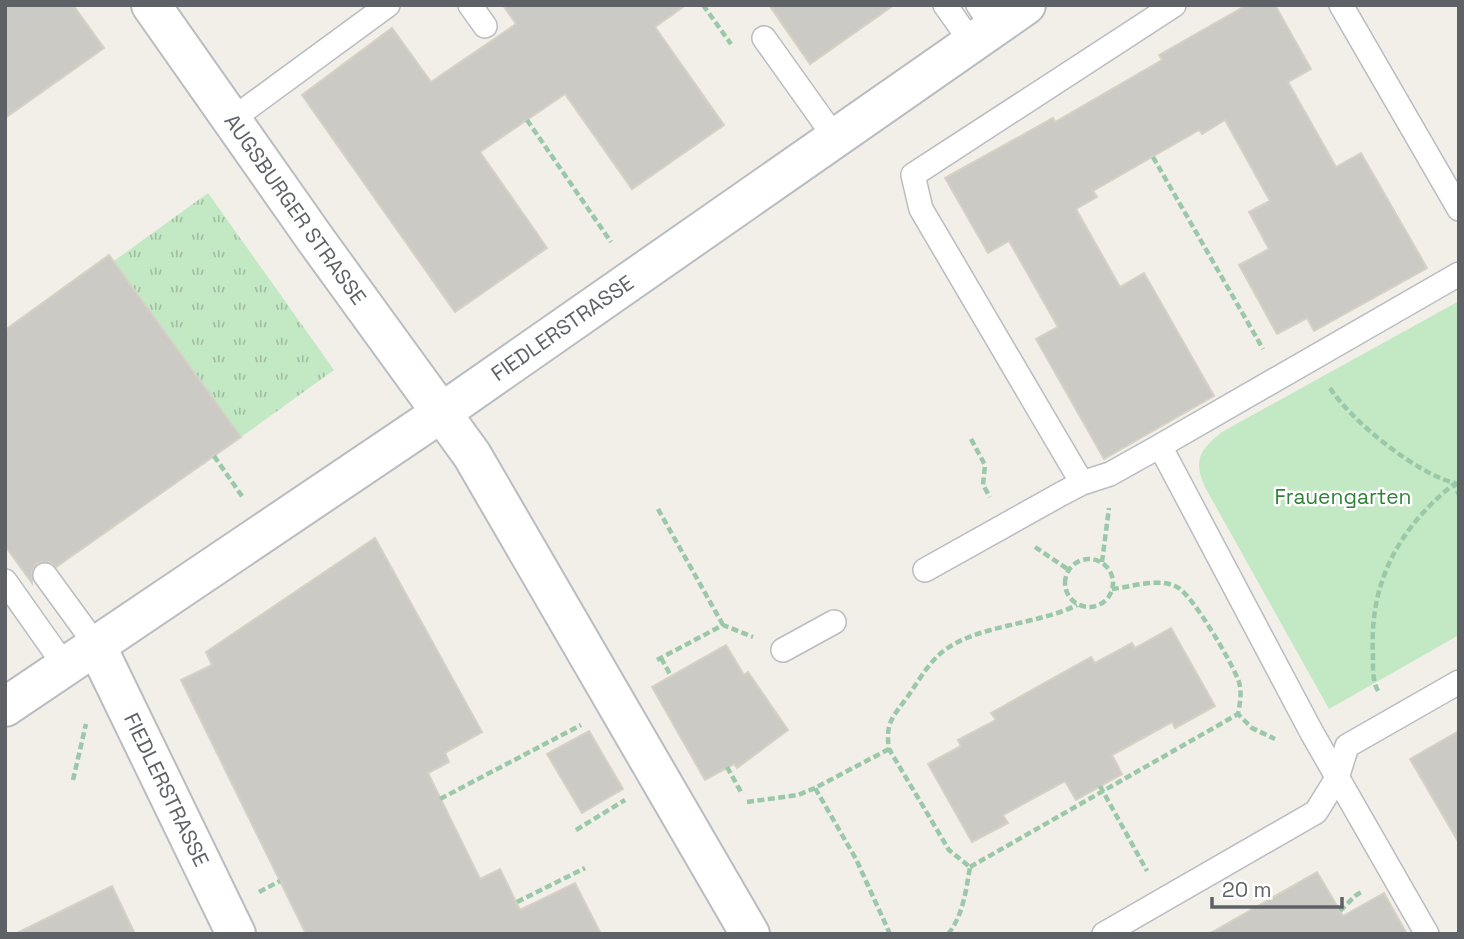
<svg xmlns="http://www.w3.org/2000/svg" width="1464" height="939" font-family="'Space Grotesk',sans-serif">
<defs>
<pattern id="grass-tufts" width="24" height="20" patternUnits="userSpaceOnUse" patternTransform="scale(1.75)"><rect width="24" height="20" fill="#c3e8c4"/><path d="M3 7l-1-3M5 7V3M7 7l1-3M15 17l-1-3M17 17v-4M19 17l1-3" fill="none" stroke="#a2bfa3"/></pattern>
</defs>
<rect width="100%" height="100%" fill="#f1efe7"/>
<path fill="url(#grass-tufts)" d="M 208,193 L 334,370 L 241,437 L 114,261 Z"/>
<path fill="#c3e8c4" d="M 1459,301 L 1459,635 L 1329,709 L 1206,489 C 1193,461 1198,451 1222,432 Z"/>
<path fill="#cccac4" stroke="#d6d1c5" stroke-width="2" d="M 5,5 L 73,5 L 104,48 L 5,118 Z
M 503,5 L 686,5 L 655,27 L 724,125 L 632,189 L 565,94 L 480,152 L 547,248 L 455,312 L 302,95 L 392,28 L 431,82 L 516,24 Z
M 769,5 L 894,5 L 810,64 Z
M 1247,5 L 1275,5 L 1311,69 L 1288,82 L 1336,167 L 1361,153 L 1427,268 L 1314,331 L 1307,318 L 1277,334 L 1239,265 L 1269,249 L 1249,212 L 1270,201 L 1225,120 L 1202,134 L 1199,130 L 1093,191 L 1097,197 L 1076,209 L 1120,287 L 1144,273 L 1214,396 L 1104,459 L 1036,339 L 1058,327 L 1009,241 L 988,253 L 945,178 L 1053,118 L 1055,122 L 1162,60 L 1159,55 Z
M 109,255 L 241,437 L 56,567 L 50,562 L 37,563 L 32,570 L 32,583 L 5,546 L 5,330 Z
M 375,538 L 482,732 L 445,753 L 449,762 L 428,773 L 480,879 L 500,869 L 520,910 L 575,883 L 601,934 L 306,934 L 181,680 L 212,665 L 206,652 Z
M 1171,628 L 1215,706 L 1175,728 L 1172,722 L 1112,755 L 1122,774 L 1076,800 L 1065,781 L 1003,815 L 1008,823 L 972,842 L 928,764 L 961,746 L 958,740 L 996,720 L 991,713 L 1091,657 L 1095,663 L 1132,643 L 1135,648 Z
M 726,645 L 744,675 L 748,672 L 788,730 L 737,768 L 734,764 L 705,780 L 652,687 Z
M 589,731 L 623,789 L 582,813 L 547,754 Z
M 1459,731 L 1459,843 L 1410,759 Z
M 1317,872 L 1343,916 L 1384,893 L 1407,934 L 1209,934 Z
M 112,886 L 135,934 L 15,934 Z"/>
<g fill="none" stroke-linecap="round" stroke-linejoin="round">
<g stroke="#b9bcc0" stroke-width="26">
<path id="service" d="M 470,5 L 485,26
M 945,5 L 972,43
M 978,5 L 994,28
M 1341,5 L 1459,209
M 764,38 L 836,139
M 231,120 L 388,5
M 1082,483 L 921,209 L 913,175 L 1174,5
M 925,570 L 1061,494 L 1082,483 L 1110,474 L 1160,446
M 45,575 L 96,645
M 5,581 L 65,666
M 783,650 L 834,622
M 1104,934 L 1316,812 L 1337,778 L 1347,746 L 1459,682
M 1427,934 L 1312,733 L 1160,446 L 1459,274"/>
</g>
<g stroke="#b9bcc0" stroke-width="42">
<g id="minor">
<path id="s1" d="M 151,5 L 316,240 L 472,455 L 750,934"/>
<path id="s2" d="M 96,645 L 236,934"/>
<path id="s3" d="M 5,707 L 441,413 L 1026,5"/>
</g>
</g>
<path stroke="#9ac8a9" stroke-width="4.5" stroke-dasharray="7 3.5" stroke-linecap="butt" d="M 703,5 L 731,44
M 527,120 L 611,242
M 1153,157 L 1263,349
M 1330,388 C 1351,421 1420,477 1459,484
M 971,439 L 985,465 L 983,485 L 990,497
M 214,456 L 244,499
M 658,509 L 723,625
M 1035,547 L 1069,570
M1065 583a24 24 0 1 1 48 0a24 24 0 1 1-48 0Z
M 1102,562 L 1109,508
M 1112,589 C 1132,587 1158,577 1177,587 C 1192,594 1233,664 1239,682 C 1242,693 1240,703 1238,714 L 1252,728 L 1275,739
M 661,658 L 671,676
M 657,660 L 723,625 L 753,637
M 1378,691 C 1372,680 1373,666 1373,654 C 1369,582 1399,528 1454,484 L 1459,495
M 889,749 L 815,788 L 856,859 L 890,934
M 727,767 L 741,792
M 73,780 L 86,724
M 1100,786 L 1147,871
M 440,799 L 581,725
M 747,802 L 798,795 L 815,788
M 576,830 L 625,800
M 970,867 L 1238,714
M 259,892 L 280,881
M 517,902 L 585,868
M 1340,911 L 1355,896 L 1363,891
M 948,934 C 963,916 966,890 970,867 L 949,850 L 889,749 C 885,722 893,717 908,696 C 918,682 927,665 941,653 C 974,625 1037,625 1077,605"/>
<use href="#service" stroke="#fff" stroke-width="23"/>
<use href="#minor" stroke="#fff" stroke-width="38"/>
</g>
<g text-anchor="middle" stroke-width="5" stroke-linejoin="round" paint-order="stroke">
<g font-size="21" fill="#5e6267" stroke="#fff">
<text dy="7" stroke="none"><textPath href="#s1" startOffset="250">AUGSBURGER STRASSE</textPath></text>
<text dy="7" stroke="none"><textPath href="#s3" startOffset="674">FIEDLERSTRASSE</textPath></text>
<text dy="7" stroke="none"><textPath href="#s2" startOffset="161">FIEDLERSTRASSE</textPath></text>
</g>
<g font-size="21" fill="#318238" stroke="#fff">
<text x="1343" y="504">Frauengarten</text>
</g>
</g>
<rect width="1464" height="939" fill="none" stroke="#5e6267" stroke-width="14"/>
<path d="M1212 897v10h130v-10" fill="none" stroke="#5e6267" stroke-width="3.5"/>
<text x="1222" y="897" font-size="21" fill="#5e6267" stroke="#ffffff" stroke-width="5" paint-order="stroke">20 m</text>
</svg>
